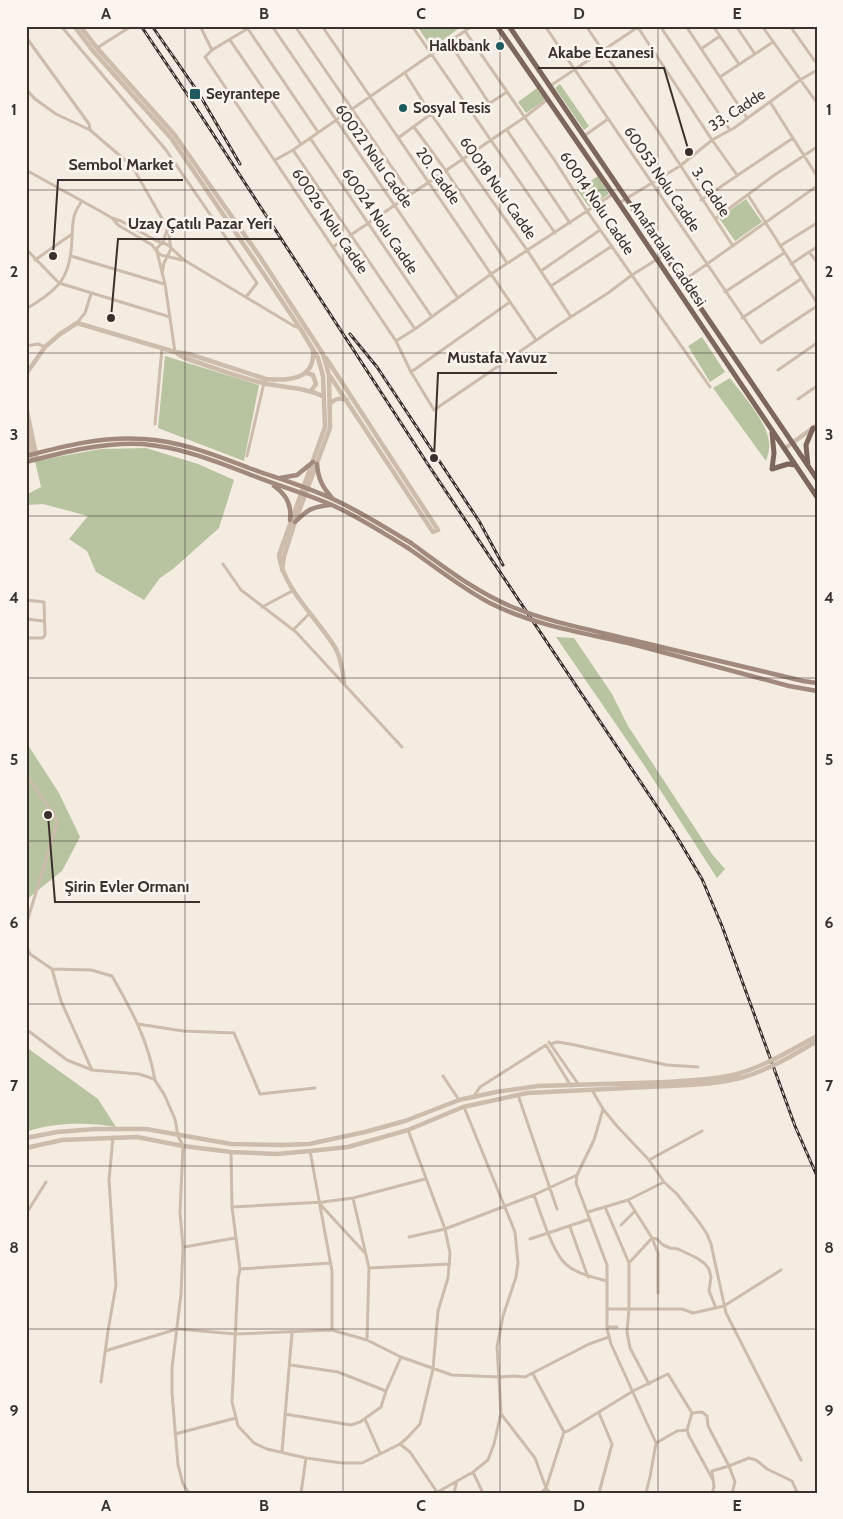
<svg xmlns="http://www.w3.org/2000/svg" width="843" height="1519" font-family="Cabin,sans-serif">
<rect width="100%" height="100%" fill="#f4ebe1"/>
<path fill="#b8c4a0" d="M 417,26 L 462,26 L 432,48 Z
M 560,84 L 589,126 L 584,130 L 555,88 Z
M 537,88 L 545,100 L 526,113 L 518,102 Z
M 598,176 L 609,194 L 589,207 L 577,190 Z
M 746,199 L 762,222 L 735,241 L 719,218 Z
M 702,337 L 725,372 L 710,382 L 688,346 Z
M 165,356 L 259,385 L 244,461 L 158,428 Z
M 730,378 C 743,396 772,426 769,449 C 769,453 767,457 766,461 L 713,388 Z
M 146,448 L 198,464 L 234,480 L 219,528 L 173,569 L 160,578 L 144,600 L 96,572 L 87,551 L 69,539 L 88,516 L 43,504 L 26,505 L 26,495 L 41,487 L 35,461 L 101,449 Z
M 556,637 L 574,638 L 612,694 L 628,726 L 712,854 L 725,869 L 717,878 L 646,768 Z
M 26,742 L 59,793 L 80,837 L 62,871 L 26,900 Z
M 26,1047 L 98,1099 L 116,1127 C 90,1122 52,1122 26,1132 Z"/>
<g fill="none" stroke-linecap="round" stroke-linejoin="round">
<path stroke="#cdbbac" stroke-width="3" d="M 61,26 L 166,150 L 257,283 L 246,297
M 200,26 L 212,50 L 252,26
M 272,26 L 458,298
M 295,26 L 411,195
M 322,26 L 536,340
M 412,26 L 555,233
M 545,26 L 761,343 L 817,306
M 586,26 L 658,131 L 733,246
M 637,26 L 712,140 L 737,175
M 660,26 L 730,130
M 686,26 L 747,118
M 713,26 L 739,64
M 736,26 L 755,54
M 762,26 L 817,103
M 790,26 L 817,64
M 814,26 L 817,30
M 248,29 L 318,132
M 465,31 L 555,161 L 587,211 L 710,387
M 26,37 L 89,124 L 90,130
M 230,40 L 301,144
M 449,42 L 489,103
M 97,48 L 130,27
M 701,49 L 720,36
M 212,50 L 205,57 L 396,341 L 411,372 L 434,410 L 560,324 L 608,293 L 632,275 L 664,255
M 405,73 L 431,114 L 527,250 L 571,317
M 720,77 L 773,42
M 550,86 L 638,27
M 26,89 L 35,99 L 56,114 L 90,130 L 132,166 L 168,229 L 171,249 L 164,263 L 162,274
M 770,102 L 817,176
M 473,114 L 507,92
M 414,127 L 446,171 L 507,263
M 507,130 L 570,223
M 584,136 L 608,119
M 310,138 L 432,317
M 398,138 L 431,114
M 293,150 L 415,329
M 275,160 L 293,150 L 472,26
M 26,170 L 100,211 L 112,218 L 118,225 L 152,245 L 157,252 L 161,255 L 182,260
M 748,195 L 817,303
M 701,200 L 793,138
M 619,203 L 680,166 L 712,140 L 734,128 L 800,80 L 817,70
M 112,218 L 121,221 L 155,240 L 168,245 L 184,260 L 294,326 L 300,328
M 715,219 L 773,176 L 817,147
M 167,230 L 163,242 L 157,248 L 157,252 L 165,284 L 175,352
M 780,246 L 817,223
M 333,247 L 525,117 L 548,99
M 26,249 L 59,283 L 170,317
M 809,252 L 817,247
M 71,256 L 164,284
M 35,260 L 72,234
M 791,264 L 809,252 L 817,262
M 541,271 L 600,230
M 683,281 L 817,186
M 551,286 L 612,246
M 725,292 L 784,253
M 26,309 C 60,289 71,277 72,238 C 73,221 72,215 82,201
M 742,318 L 801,279
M 77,323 L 85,313 L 91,294
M 396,341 L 415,329 L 491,274 L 613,194
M 26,346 L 38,344 L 45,347
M 778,370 L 817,343
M 411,372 L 510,302
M 798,399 L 817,386
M 155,424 L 162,348
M 247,456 L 264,383
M 223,564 L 241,590 L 296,632 L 402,747
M 26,600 L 44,602 L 45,635 L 43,638 L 26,638
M 262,607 L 294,590
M 26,619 L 44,621
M 293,630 L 310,613
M 26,775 L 55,816 L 57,824 L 26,925
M 26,946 L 30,954 L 52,969 L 61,1001 L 92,1070
M 52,969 L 91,970 L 112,976 C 132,1011 148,1040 155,1080
M 138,1024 L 183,1031 L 234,1033 L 260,1094 L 315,1088
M 26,1029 L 67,1060 L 92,1070 L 139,1074 L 154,1079 L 164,1094 L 175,1119 L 178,1136 L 183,1146 L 180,1212 L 183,1247 L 181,1294 L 172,1368 L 172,1393 L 178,1465 L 183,1484 L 189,1493
M 549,1042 L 579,1085
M 551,1044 L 557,1042 L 570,1044 L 667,1065 L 698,1067
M 443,1076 L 459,1100
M 592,1090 L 603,1109 L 616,1125 L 649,1160 L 664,1182 L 677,1194 L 699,1222 L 707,1234 L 711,1244 L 726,1313 L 801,1460
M 518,1095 L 557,1209
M 474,1096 L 480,1087 L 546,1045 L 571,1086
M 603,1109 L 594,1140 L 577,1175 L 576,1183 L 607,1265 L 607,1329 L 611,1344 L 656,1443 L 650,1477 L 646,1493
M 310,1151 L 332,1271 L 332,1330
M 231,1152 L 232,1207 L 240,1269 L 238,1279 L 232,1402 L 238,1426 L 254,1443 L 267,1449 L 306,1458 L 342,1463 L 362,1463 L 400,1444 L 408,1437 L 420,1424 L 433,1369 L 438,1311 L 448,1278 L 450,1253 L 445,1229 L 408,1130
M 649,1160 L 702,1131
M 534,1195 C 541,1214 550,1244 562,1260 C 572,1273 592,1277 607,1281
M 353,1198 L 369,1268 L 367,1340
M 628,1200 L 652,1238 L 658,1253 L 658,1293
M 319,1203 L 364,1252
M 232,1207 L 323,1202 L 353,1198 L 425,1179
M 605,1207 L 629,1263 L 629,1309 L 627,1332 L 630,1348 L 649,1384
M 588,1212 L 628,1200 L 664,1182
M 26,1214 L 46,1182
M 621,1225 L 635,1211
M 570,1227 L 588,1277
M 409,1237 L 445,1229 L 534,1195 L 577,1175
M 530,1239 L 590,1219
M 184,1247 L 235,1238
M 629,1263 L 652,1238 L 657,1239 L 663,1245 L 670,1248 L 678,1249 L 697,1258 L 705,1264 L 709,1269 L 711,1277 L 709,1291 L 716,1308
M 369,1268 L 450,1264
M 240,1269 L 331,1263
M 607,1309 L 682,1309 L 693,1313 L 724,1306 L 781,1270
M 607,1327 L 617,1327
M 105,1351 L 177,1329 L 236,1334 L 332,1330 L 367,1340 L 401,1357 L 452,1375 L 500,1377 L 514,1376 L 525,1377 L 589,1344 L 609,1337
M 291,1365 L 338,1372 L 386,1391 L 401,1357
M 533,1374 L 564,1432 L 546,1488 L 541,1493
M 101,1382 L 108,1331 L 116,1285 L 109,1180 L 113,1137
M 692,1413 L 702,1412 L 707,1416 L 708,1426 L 729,1466 L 749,1458 L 756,1460 L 767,1469 L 792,1481 L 797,1492
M 285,1414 L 351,1425 L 360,1422 L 381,1407 L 386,1391
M 501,1414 L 535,1458 L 546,1488 L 550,1493
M 365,1419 L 380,1453
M 564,1432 L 568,1431 L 633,1391 L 668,1374 L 692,1413 L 687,1430
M 175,1434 L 236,1418
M 656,1443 L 677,1431 L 687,1430 L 689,1436 L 713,1480
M 400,1444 L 410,1452 L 437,1492
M 282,1452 L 292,1333
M 473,1472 L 483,1493
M 301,1493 L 306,1458
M 436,1493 L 473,1472 L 488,1460 L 494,1444 L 501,1413 L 497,1347 L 503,1316 L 516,1277 L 518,1263 L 515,1232 L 464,1107
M 454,1493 L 457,1481
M 599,1493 L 612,1444 L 599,1413
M 712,1493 L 714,1487 L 712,1471 L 729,1466 L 735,1482 L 732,1493"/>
<path stroke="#cdbbac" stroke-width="4.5" d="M 74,26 L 93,51 L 171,138 L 255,261 L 300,328 L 318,358 L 323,376 L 325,427 L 279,555 C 283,589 319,620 336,649 C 341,659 343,672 344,683
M 80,26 L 97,48 L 174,134 L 260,257 L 323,354 L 329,375 L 330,428 L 295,522 L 284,556 L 282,570
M 178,354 L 185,358 C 211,367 237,377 263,383 C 283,388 306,387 324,397
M 326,358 L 438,530 L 433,532 L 330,376
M 307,373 L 313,375 L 316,384 L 311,391
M 26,374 L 45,347 L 60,334 L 77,323 L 175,352 L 189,354 L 266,379 C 288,381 315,380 313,351
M 331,403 C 336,398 340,398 347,400
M 26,407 L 37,459
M 26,426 L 32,457
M 784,449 L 817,425
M 26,1138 L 57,1132 L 96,1129 L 146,1129 L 231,1144 L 282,1145 L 309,1144 L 365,1132 L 405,1121 L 459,1100 L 496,1092 L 538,1086 L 668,1082
M 26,1148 L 62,1140 L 137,1137 L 183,1146 L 231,1152 L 277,1154 L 310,1151 L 348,1147 L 408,1130 L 463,1107 L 527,1093 L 667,1086"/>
<path stroke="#a18a7d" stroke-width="4.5" d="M 26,456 C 64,446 103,436 143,439 C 180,441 215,455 249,468 C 277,478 308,487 335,500 C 361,512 386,528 411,543
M 26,462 C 64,452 103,442 142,444 C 181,447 218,462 254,476 C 280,486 307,494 332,505 C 359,517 383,533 408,548
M 317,464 C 318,479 323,488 333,499
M 280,478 L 297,475 L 313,462
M 274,486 C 286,494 292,505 290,520
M 295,522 C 308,509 312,507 330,505
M 632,640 L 803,681 L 817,683
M 632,644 L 789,686 L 817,691"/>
<path stroke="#7d675c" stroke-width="5" d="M 497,26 L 613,194 L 817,497
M 509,26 L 817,479
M 772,433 L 774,453 L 772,469
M 808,466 L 806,445 L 813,428
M 772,469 L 788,464 L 795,465"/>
<g stroke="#3b302b" stroke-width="3">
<path id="rail" d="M 141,26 L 189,97 L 427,463 L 674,832 L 702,879 L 722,926 L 795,1126 L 817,1176
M 152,26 L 198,92 L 240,164
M 350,334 L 377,367 L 479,521 L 503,565"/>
</g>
<use href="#rail" stroke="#fbf5ee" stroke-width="1" stroke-dasharray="4" stroke-linecap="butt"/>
<path stroke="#cdbbac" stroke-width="4.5" d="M 668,1082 C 691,1080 715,1080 737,1074 C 765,1066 791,1050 817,1036
M 667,1086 C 693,1085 719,1084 744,1077 C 770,1069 794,1055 817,1041"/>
<path stroke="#a18a7d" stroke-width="4.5" d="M 411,543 C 444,567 477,593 515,608 C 552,623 593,630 632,640
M 408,548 C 434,566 460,587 488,602 C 532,625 584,633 632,644"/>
</g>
<path fill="none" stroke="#3b302b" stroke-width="1" stroke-opacity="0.55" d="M 185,26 L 185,1493M 343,26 L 343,1493M 500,26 L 500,1493M 658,26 L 658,1493M 26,190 L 817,190M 26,353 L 817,353M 26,516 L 817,516M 26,678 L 817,678M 26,841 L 817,841M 26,1004 L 817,1004M 26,1166 L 817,1166M 26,1329 L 817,1329"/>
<g fill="#1f5a5e" stroke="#fbf5ee" stroke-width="2">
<circle cx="500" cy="46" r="5"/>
<rect x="189" y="88" width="12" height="12" rx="2.5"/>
<circle cx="403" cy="108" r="5"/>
</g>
<g text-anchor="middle" stroke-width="5" stroke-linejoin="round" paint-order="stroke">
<g font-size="15" font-weight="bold" fill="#3b302b" stroke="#fbf5ee" text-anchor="start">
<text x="490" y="51" text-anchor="end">Halkbank</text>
<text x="206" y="99">Seyrantepe</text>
<text x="413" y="113">Sosyal Tesis</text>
</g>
<g font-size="15" fill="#3b302b" stroke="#fbf5ee">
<text transform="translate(737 110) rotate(-33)" y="5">33. Cadde</text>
<text transform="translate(374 156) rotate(55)" y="5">60022 Nolu Cadde</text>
<text transform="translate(438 176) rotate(55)" y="5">20. Cadde</text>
<text transform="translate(662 179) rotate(56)" y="5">60053 Nolu Cadde</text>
<text transform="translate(498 188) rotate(55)" y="5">60018 Nolu Cadde</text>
<text transform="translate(711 192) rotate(56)" y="5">3. Cadde</text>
<text transform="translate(597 203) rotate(56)" y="5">60014 Nolu Cadde</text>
<text transform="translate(330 221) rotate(56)" y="5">60026 Nolu Cadde</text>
<text transform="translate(380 221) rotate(56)" y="5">60024 Nolu Cadde</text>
<text transform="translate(668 254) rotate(56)" y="5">Anafartalar Caddesi</text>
</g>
</g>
<path fill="none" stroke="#3b302b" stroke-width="2" d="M689 152L664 68H538M53 256L58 180H183M111 318L118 239H283M434 458L438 373H557M48 815L55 902H200"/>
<g fill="#3b302b" stroke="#fbf5ee" stroke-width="2">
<circle cx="689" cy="152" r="5"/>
<circle cx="53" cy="256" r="5"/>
<circle cx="111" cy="318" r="5"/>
<circle cx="434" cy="458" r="5"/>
<circle cx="48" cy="815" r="5"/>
</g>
<g font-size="16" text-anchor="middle" font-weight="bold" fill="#3b302b" stroke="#fbf5ee" stroke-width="5" stroke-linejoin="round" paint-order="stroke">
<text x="601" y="58">Akabe Eczanesi</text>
<text x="121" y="170">Sembol Market</text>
<text x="200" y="229">Uzay Çatılı Pazar Yeri</text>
<text x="497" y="363">Mustafa Yavuz</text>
<text x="127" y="892">Şirin Evler Ormanı</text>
</g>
<rect width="843" height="1519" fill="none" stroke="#fbf5ee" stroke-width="55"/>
<rect x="28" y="28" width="788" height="1464" fill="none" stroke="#3b302b" stroke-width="2"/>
<g font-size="16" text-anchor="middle" font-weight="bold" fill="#3b302b">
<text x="106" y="19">A</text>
<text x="264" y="19">B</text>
<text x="421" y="19">C</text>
<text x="579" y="19">D</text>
<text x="737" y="19">E</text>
<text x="14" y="115">1</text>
<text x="829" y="115">1</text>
<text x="14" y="277">2</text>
<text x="829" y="277">2</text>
<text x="14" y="440">3</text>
<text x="829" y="440">3</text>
<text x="14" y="603">4</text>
<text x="829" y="603">4</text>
<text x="14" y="765">5</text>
<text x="829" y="765">5</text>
<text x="14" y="928">6</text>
<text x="829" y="928">6</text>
<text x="14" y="1091">7</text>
<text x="829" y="1091">7</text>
<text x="14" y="1253">8</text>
<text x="829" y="1253">8</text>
<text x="14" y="1416">9</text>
<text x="829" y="1416">9</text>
<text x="106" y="1511">A</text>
<text x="264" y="1511">B</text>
<text x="421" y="1511">C</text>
<text x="579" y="1511">D</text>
<text x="737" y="1511">E</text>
</g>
</svg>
